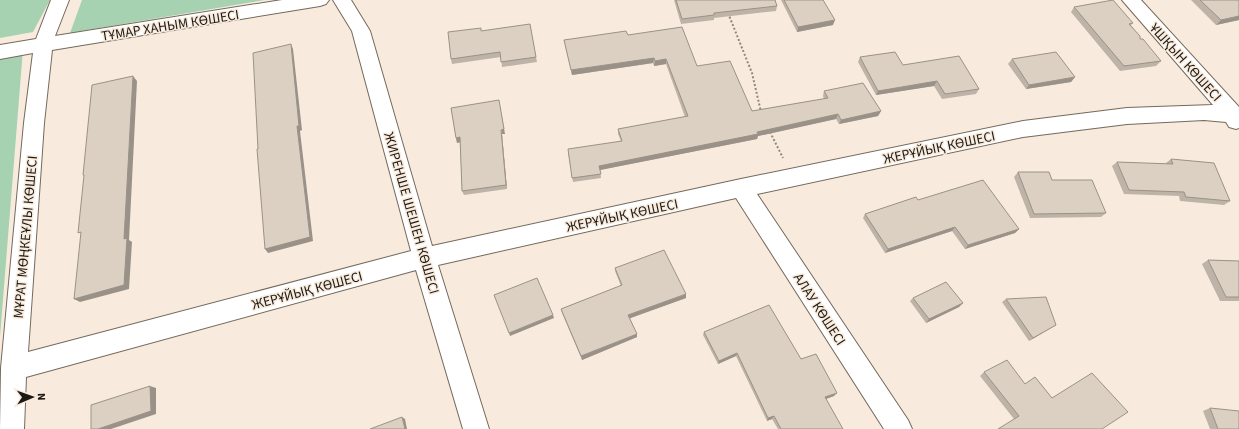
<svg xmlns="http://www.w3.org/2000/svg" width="1239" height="429" font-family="'Source Sans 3',sans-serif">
<rect width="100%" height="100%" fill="#f8ebdd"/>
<path fill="#a7d2b1" d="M 0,0 L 50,0 L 33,32 L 0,38 Z
M 82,0 L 265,0 L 70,33 Z
M 23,49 L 0,337 L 0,52 Z"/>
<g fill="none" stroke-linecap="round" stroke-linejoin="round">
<g stroke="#74695d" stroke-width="2">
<path id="minor" d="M 51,0 L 69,0 L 55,36 L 282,0 L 329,0 L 326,4 L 320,6 L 52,50 L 44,123 L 28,352 L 411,251 L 352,31 L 333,0 L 351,0 L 370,31 L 432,246 L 741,179 L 1023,121 L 1127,108 L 1213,105 L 1122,0 L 1141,0 L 1239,107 L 1239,128 L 1236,129 L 1229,127 L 1226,122 L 1204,120 L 1127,124 L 1023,137 L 757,194 L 908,420 L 912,429 L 884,429 L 736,198 L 438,265 L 489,429 L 463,429 L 416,270 L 26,377 L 24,429 L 0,429 L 1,368 L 24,123 L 33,53 L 0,59 L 0,45 L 36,39 Z"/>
</g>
<path stroke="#90887e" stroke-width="2" stroke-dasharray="2 2" stroke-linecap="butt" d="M 728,13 L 752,73 L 761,112
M 770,132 L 783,158"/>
<use href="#minor" fill="#fff" fill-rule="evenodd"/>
</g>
<path fill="#bdb3a7" d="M 674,0 L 775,0 L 777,6 L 776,11 L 714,18 L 714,20 L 681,24 Z
M 781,0 L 823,0 L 833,25 L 797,32 Z
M 1191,0 L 1239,0 L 1239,20 L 1216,25 Z
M 1074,7 L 1133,23 L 1131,25 L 1140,39 L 1161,61 L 1156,66 L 1120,71 L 1071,12 Z
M 530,24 L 537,62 L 502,67 L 501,57 L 452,64 L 451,59 L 482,31 Z
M 628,35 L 697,66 L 752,111 L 824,99 L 823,96 L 824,91 L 881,111 L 878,116 L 839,124 L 836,119 L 758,136 L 757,139 L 600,170 L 601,178 L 573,182 L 568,153 L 621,141 L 618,134 L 618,129 L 685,117 L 666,64 L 654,66 L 653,63 L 572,75 L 565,45 L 564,40 Z
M 860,57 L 903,65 L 979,89 L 976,94 L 942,99 L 934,86 L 876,95 L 858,62 Z
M 1012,59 L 1075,77 L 1071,82 L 1026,89 L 1008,64 Z
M 451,108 L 505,134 L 502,134 L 507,189 L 464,195 L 462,191 L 460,142 L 457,143 Z
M 1171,159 L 1230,201 L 1224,205 L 1180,201 L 1179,196 L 1124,194 L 1112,166 L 1117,162 L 1166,164 L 1166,163 Z
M 1018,172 L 1052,180 L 1106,213 L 1101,217 L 1030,218 L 1014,177 Z
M 918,200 L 1019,229 L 1015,233 L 965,249 L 952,231 L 885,253 L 863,218 L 865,214 Z
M 1208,260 L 1239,261 L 1239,301 L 1220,301 L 1202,264 Z
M 615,268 L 686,298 L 630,318 L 637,337 L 582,360 L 562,313 L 561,309 L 621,286 L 615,271 Z
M 913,298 L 963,303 L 959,307 L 926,323 L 910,301 Z
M 1006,299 L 1056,325 L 1029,341 L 1002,302 Z
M 704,332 L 801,359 L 834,396 L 826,399 L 843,429 L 778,429 L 772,419 L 767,421 L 736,356 L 718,364 L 703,335 Z
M 984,372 L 1025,384 L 1035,377 L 1052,398 L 1128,412 L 1014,419 L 980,376 Z
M 1210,408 L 1239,429 L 1210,429 L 1203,411 Z"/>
<path fill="#9a9288" d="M 1239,16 L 1239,20 L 1216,25 L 1221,20 Z
M 835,20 L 833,25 L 797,32 L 798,27 Z
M 291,44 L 293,49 L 302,130 L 300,131 L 313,241 L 268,253 L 265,249 Z
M 654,58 L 653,63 L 572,75 L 571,70 Z
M 666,59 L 666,64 L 654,66 L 655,61 Z
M 133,76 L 137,81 L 129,240 L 132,242 L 129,289 L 80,302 L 74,299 Z
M 1075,77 L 1071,82 L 1026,89 L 1029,85 Z
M 937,81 L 934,86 L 876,95 L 878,91 Z
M 499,100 L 505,134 L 502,134 L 507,189 L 506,185 Z
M 881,111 L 878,116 L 839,124 L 841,120 Z
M 838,114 L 836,119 L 758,136 L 757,139 L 600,170 L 599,166 Z
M 460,137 L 461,142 L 457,143 L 456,138 Z
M 955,227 L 952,231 L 885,253 L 888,249 Z
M 1019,229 L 1015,233 L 965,249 L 968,245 Z
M 686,294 L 686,298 L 628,319 L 628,315 Z
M 963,303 L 959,307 L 926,323 L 929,319 Z
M 553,315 L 554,318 L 510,336 L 509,333 Z
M 1056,325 L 1051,328 L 1029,341 L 1033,338 Z
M 637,334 L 637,337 L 582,360 L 581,356 Z
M 737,353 L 736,356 L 718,364 L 719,361 Z
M 150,386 L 156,388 L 156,414 L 111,429 L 98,429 Z
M 837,393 L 834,396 L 823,400 L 825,397 Z
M 774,416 L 772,419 L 767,421 L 768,418 Z
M 402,417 L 405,419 L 407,429 L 405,429 Z"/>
<path fill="#dcd0c2" stroke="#9a9288" d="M 676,0 L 775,0 L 777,6 L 714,13 L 714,15 L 682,19 Z
M 784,0 L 823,0 L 835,20 L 798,27 Z
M 1113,0 L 1133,23 L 1129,24 L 1140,36 L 1140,39 L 1143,39 L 1161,61 L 1124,66 L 1074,7 Z
M 1200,0 L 1239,0 L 1239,16 L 1221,20 Z
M 530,24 L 536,57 L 501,62 L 500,52 L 451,59 L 448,32 L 481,28 L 481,31 Z
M 682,27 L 697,66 L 730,61 L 752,111 L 828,98 L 824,91 L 863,83 L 881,111 L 841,120 L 838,114 L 757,132 L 758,134 L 599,166 L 601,174 L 572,178 L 568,149 L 622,141 L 618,129 L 688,116 L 666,59 L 655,61 L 654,58 L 571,70 L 564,40 L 626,31 L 628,35 Z
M 291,44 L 299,126 L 297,126 L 310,237 L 265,249 L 257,149 L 258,149 L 253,53 Z
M 895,52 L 903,65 L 959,56 L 979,89 L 945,94 L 937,81 L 878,91 L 860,57 Z
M 1056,52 L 1075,77 L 1029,85 L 1012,59 Z
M 133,76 L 124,239 L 127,238 L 124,285 L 74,299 L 81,232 L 78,233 L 84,175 L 83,175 L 92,85 Z
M 499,100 L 504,129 L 501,130 L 506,185 L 462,191 L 460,137 L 456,138 L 451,108 Z
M 1171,159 L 1214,163 L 1230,201 L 1186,197 L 1184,192 L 1129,190 L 1117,162 L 1173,164 Z
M 1018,172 L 1049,172 L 1052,180 L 1092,180 L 1106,213 L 1034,214 Z
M 983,180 L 1019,229 L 968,245 L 955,227 L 888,249 L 865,214 L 916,197 L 918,200 Z
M 664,250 L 686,294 L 628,315 L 637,334 L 581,356 L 561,309 L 622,285 L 615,268 Z
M 1208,260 L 1239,261 L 1239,297 L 1226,297 Z
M 537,278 L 553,315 L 509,333 L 494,295 Z
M 946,282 L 963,303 L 929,319 L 913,298 Z
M 1046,297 L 1056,325 L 1033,338 L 1006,299 Z
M 769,305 L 801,359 L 816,354 L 837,393 L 825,397 L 843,429 L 781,429 L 774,416 L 768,418 L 737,353 L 719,361 L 704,332 Z
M 1007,360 L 1025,384 L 1035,377 L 1052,398 L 1092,373 L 1128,412 L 1102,429 L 998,429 L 1019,416 L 984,372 Z
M 150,386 L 151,411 L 98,429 L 91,429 L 91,405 Z
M 1210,408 L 1239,411 L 1239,429 L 1218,429 Z
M 402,417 L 405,429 L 370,429 Z"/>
<g text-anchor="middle" stroke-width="3" stroke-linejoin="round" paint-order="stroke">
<g font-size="14" fill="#1c1813" stroke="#f8ebdd">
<text transform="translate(170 25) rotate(-9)" y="5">ТҰМАР ХАНЫМ КӨШЕСІ</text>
<text transform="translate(1186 62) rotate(48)" y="5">ҰШҚЫН КӨШЕСІ</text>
<text transform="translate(939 147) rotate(-12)" y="5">ЖЕРҰЙЫҚ КӨШЕСІ</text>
<text transform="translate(412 213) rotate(74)" y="5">ЖИРЕНШЕ ШЕШЕН КӨШЕСІ</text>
<text transform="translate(622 215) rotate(-12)" y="5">ЖЕРҰЙЫҚ КӨШЕСІ</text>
<text transform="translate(25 237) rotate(-85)" y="5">МҰРАТ МӨҢКЕҰЛЫ КӨШЕСІ</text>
<text transform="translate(307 290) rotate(-15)" y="5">ЖЕРҰЙЫҚ КӨШЕСІ</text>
<text transform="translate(820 309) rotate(57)" y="5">АЛАУ КӨШЕСІ</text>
</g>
</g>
<g transform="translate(32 397) rotate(88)" stroke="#f8ebdd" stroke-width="3" paint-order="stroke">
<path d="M0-3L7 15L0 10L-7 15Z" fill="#1c1813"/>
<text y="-6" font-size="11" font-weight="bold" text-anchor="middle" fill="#1c1813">N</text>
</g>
</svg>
